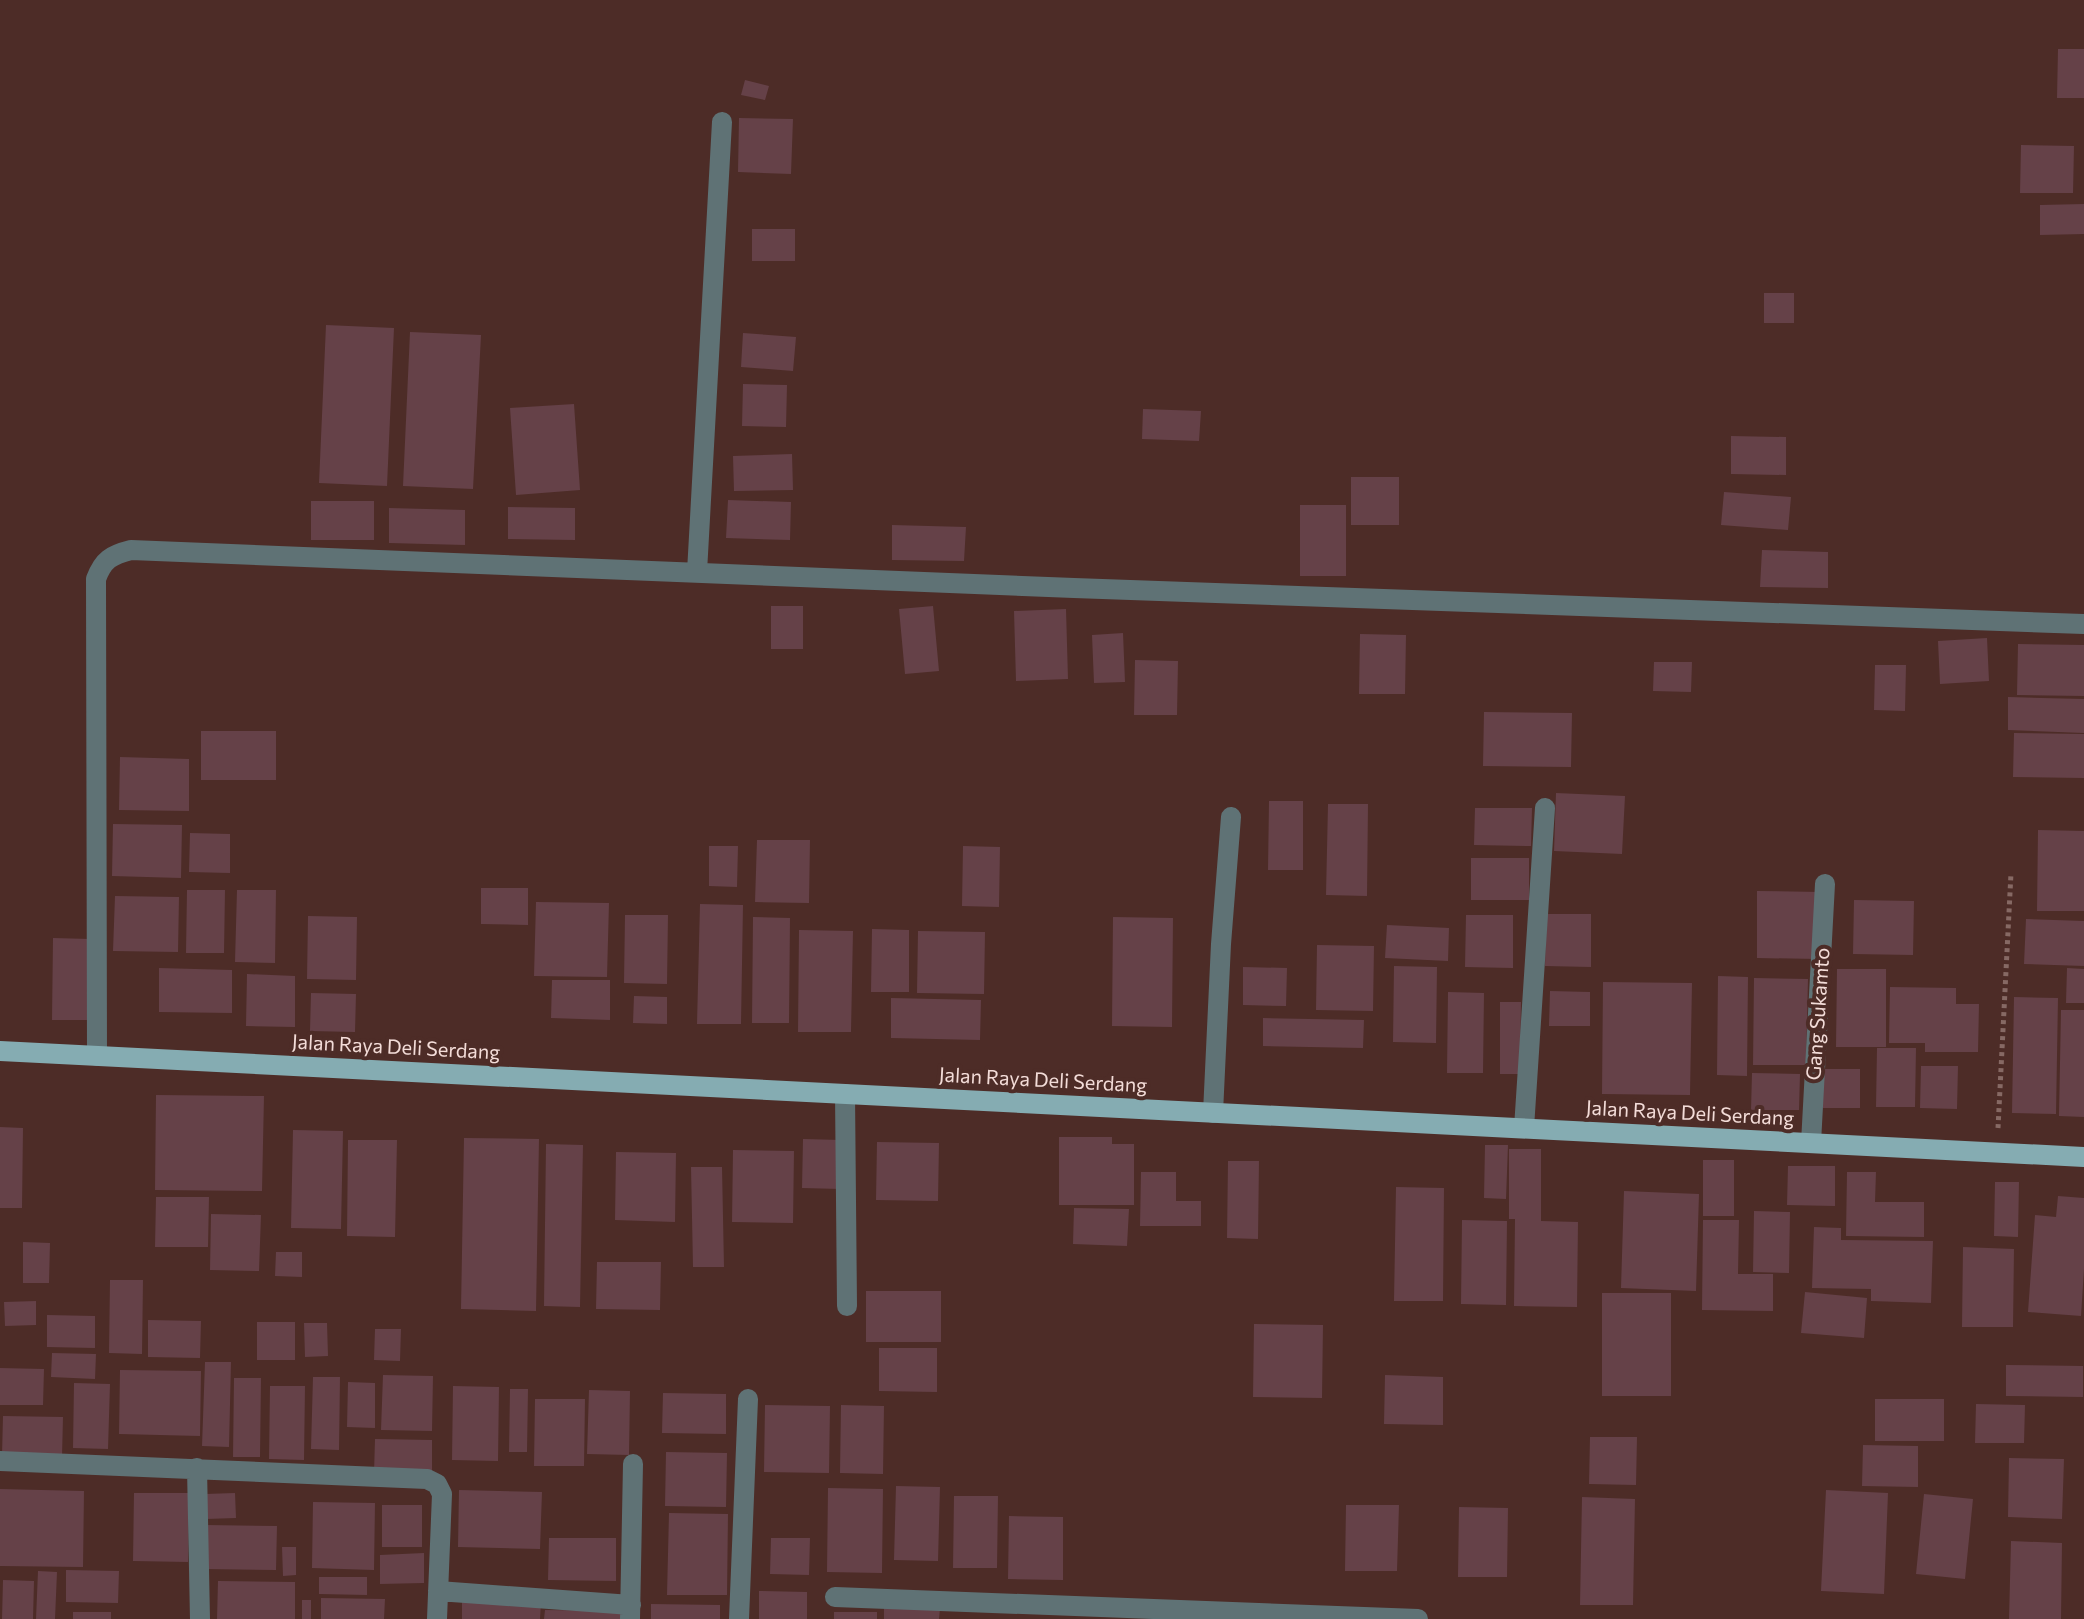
<svg xmlns="http://www.w3.org/2000/svg" width="2084" height="1619" font-family="Commissioner,sans-serif">
<rect width="100%" height="100%" fill="#4d2c27"/>
<path fill="#654148" d="M 2058,49 L 2084,49 L 2084,98 L 2057,98 Z
M 745,80 L 769,86 L 765,100 L 741,95 Z
M 739,118 L 793,119 L 791,174 L 738,172 Z
M 2021,145 L 2074,146 L 2073,193 L 2020,193 Z
M 2084,204 L 2084,234 L 2040,235 L 2040,205 Z
M 752,229 L 795,229 L 795,261 L 752,261 Z
M 1764,293 L 1794,293 L 1794,323 L 1764,323 Z
M 326,325 L 394,328 L 387,486 L 319,483 Z
M 410,332 L 481,335 L 473,489 L 403,486 Z
M 743,333 L 796,337 L 793,371 L 741,367 Z
M 743,384 L 787,385 L 786,427 L 742,426 Z
M 574,404 L 580,490 L 516,495 L 510,408 Z
M 1143,409 L 1201,411 L 1199,441 L 1142,439 Z
M 1731,436 L 1786,437 L 1786,475 L 1731,474 Z
M 792,454 L 793,490 L 734,491 L 733,456 Z
M 1351,477 L 1399,477 L 1399,525 L 1351,525 Z
M 1724,492 L 1791,497 L 1788,530 L 1721,525 Z
M 728,500 L 791,502 L 790,540 L 726,538 Z
M 311,501 L 374,501 L 374,540 L 311,540 Z
M 1300,505 L 1346,505 L 1346,576 L 1300,576 Z
M 508,507 L 575,508 L 575,540 L 508,539 Z
M 389,508 L 465,510 L 465,545 L 389,543 Z
M 892,525 L 966,527 L 964,561 L 892,560 Z
M 1762,550 L 1828,552 L 1828,588 L 1760,587 Z
M 771,606 L 803,606 L 803,649 L 771,649 Z
M 933,606 L 939,671 L 905,674 L 899,609 Z
M 1066,609 L 1068,679 L 1016,681 L 1014,611 Z
M 1123,633 L 1125,682 L 1094,683 L 1092,635 Z
M 1360,634 L 1406,635 L 1405,694 L 1359,694 Z
M 1987,638 L 1989,681 L 1940,684 L 1938,641 Z
M 2018,644 L 2084,645 L 2084,696 L 2017,695 Z
M 1135,660 L 1178,661 L 1177,715 L 1134,715 Z
M 1654,662 L 1692,662 L 1691,692 L 1653,691 Z
M 1875,665 L 1906,665 L 1905,711 L 1874,710 Z
M 2008,697 L 2084,699 L 2084,733 L 2008,730 Z
M 1484,712 L 1572,713 L 1571,767 L 1483,766 Z
M 201,731 L 276,731 L 276,780 L 201,780 Z
M 2014,733 L 2084,734 L 2084,778 L 2013,777 Z
M 120,757 L 189,759 L 189,811 L 119,810 Z
M 1556,793 L 1625,796 L 1622,854 L 1554,851 Z
M 1269,801 L 1303,801 L 1303,870 L 1268,870 Z
M 1328,804 L 1368,804 L 1367,896 L 1326,895 Z
M 1475,808 L 1532,808 L 1531,846 L 1474,845 Z
M 113,824 L 182,825 L 181,878 L 112,876 Z
M 2038,830 L 2084,831 L 2084,911 L 2037,911 Z
M 190,833 L 230,834 L 230,873 L 189,872 Z
M 757,840 L 810,840 L 809,903 L 755,902 Z
M 709,846 L 738,846 L 737,887 L 709,886 Z
M 963,846 L 1000,847 L 999,907 L 962,906 Z
M 1471,858 L 1529,858 L 1529,900 L 1471,900 Z
M 481,888 L 528,888 L 528,925 L 481,924 Z
M 187,890 L 225,890 L 224,953 L 186,953 Z
M 237,890 L 276,890 L 275,963 L 235,962 Z
M 1757,891 L 1820,892 L 1818,959 L 1757,958 Z
M 115,896 L 179,897 L 178,952 L 113,951 Z
M 1854,900 L 1914,901 L 1913,955 L 1853,954 Z
M 536,902 L 609,903 L 607,977 L 534,976 Z
M 700,904 L 743,905 L 741,1024 L 697,1024 Z
M 1546,914 L 1591,914 L 1591,967 L 1545,966 Z
M 625,915 L 668,915 L 667,984 L 624,983 Z
M 1466,915 L 1513,915 L 1513,968 L 1465,967 Z
M 308,916 L 357,917 L 356,980 L 307,979 Z
M 753,917 L 790,918 L 789,1023 L 752,1023 Z
M 1113,917 L 1173,918 L 1172,1027 L 1112,1026 Z
M 2026,919 L 2084,921 L 2084,966 L 2024,964 Z
M 1387,925 L 1449,928 L 1448,961 L 1385,958 Z
M 872,929 L 909,930 L 909,992 L 871,992 Z
M 799,930 L 853,931 L 851,1032 L 798,1032 Z
M 918,931 L 985,932 L 984,994 L 917,993 Z
M 53,938 L 90,939 L 89,1020 L 52,1020 Z
M 1317,945 L 1374,946 L 1373,1011 L 1316,1010 Z
M 1394,966 L 1437,967 L 1436,1043 L 1393,1042 Z
M 1243,967 L 1287,968 L 1286,1006 L 1243,1005 Z
M 159,968 L 232,970 L 232,1013 L 159,1012 Z
M 2067,968 L 2084,969 L 2084,1003 L 2066,1003 Z
M 1837,969 L 1886,969 L 1886,1047 L 1836,1047 Z
M 247,974 L 295,976 L 295,1027 L 246,1026 Z
M 1718,976 L 1748,977 L 1747,1076 L 1717,1075 Z
M 1754,978 L 1808,979 L 1806,1065 L 1753,1065 Z
M 552,980 L 610,980 L 610,1020 L 551,1018 Z
M 1603,982 L 1692,983 L 1690,1095 L 1602,1094 Z
M 1890,987 L 1956,988 L 1956,1004 L 1979,1004 L 1978,1052 L 1925,1052 L 1925,1043 L 1889,1043 Z
M 1550,991 L 1590,992 L 1590,1026 L 1549,1026 Z
M 1448,992 L 1484,993 L 1483,1073 L 1447,1073 Z
M 311,993 L 356,994 L 355,1032 L 310,1031 Z
M 634,996 L 667,997 L 667,1024 L 633,1023 Z
M 2014,997 L 2058,998 L 2056,1114 L 2012,1113 Z
M 891,998 L 981,1000 L 980,1040 L 891,1038 Z
M 1500,1002 L 1521,1002 L 1520,1074 L 1500,1074 Z
M 2061,1010 L 2084,1010 L 2084,1117 L 2059,1116 Z
M 1263,1018 L 1364,1020 L 1363,1048 L 1263,1046 Z
M 1877,1048 L 1916,1048 L 1915,1107 L 1876,1107 Z
M 1921,1066 L 1958,1066 L 1957,1109 L 1920,1108 Z
M 1823,1069 L 1860,1069 L 1860,1108 L 1823,1108 Z
M 1752,1073 L 1800,1074 L 1799,1110 L 1751,1110 Z
M 156,1095 L 264,1096 L 262,1191 L 155,1190 Z
M 0,1127 L 23,1128 L 22,1208 L 0,1208 Z
M 293,1130 L 343,1131 L 341,1229 L 291,1228 Z
M 1059,1137 L 1112,1137 L 1112,1144 L 1134,1144 L 1134,1205 L 1059,1205 Z
M 464,1138 L 539,1139 L 536,1311 L 461,1309 Z
M 803,1139 L 841,1140 L 840,1189 L 802,1188 Z
M 348,1140 L 397,1140 L 395,1237 L 347,1236 Z
M 877,1142 L 939,1143 L 938,1201 L 876,1200 Z
M 546,1144 L 583,1145 L 580,1307 L 544,1306 Z
M 1485,1145 L 1508,1145 L 1506,1199 L 1484,1198 Z
M 1509,1149 L 1541,1149 L 1541,1221 L 1578,1222 L 1577,1307 L 1514,1306 L 1515,1219 L 1509,1219 Z
M 733,1150 L 794,1151 L 793,1223 L 732,1222 Z
M 616,1152 L 676,1153 L 675,1222 L 615,1220 Z
M 1703,1160 L 1734,1160 L 1734,1216 L 1703,1216 Z
M 1228,1161 L 1259,1161 L 1258,1239 L 1227,1238 Z
M 1788,1166 L 1835,1166 L 1835,1206 L 1787,1205 Z
M 691,1167 L 722,1167 L 724,1267 L 693,1267 Z
M 1141,1172 L 1176,1172 L 1176,1201 L 1201,1201 L 1201,1226 L 1140,1226 Z
M 1847,1172 L 1876,1172 L 1875,1202 L 1924,1202 L 1924,1237 L 1846,1236 Z
M 1995,1182 L 2019,1182 L 2018,1237 L 1994,1236 Z
M 1396,1187 L 1444,1188 L 1443,1301 L 1394,1301 Z
M 1624,1191 L 1699,1194 L 1696,1291 L 1621,1288 Z
M 2058,1196 L 2084,1198 L 2084,1269 L 2081,1316 L 2028,1312 L 2035,1215 L 2056,1217 Z
M 156,1197 L 209,1197 L 208,1247 L 155,1247 Z
M 1074,1208 L 1129,1209 L 1127,1246 L 1073,1244 Z
M 1754,1211 L 1790,1212 L 1789,1273 L 1753,1272 Z
M 211,1214 L 261,1215 L 259,1271 L 210,1270 Z
M 1462,1220 L 1507,1221 L 1506,1305 L 1461,1304 Z
M 1703,1220 L 1739,1220 L 1738,1274 L 1773,1274 L 1773,1311 L 1702,1310 Z
M 1814,1227 L 1841,1228 L 1841,1240 L 1933,1241 L 1931,1303 L 1871,1301 L 1871,1289 L 1812,1288 Z
M 23,1242 L 50,1243 L 49,1283 L 23,1283 Z
M 1963,1247 L 2014,1249 L 2013,1327 L 1962,1327 Z
M 276,1252 L 302,1252 L 302,1277 L 275,1276 Z
M 597,1262 L 661,1262 L 660,1310 L 596,1309 Z
M 110,1280 L 143,1280 L 142,1354 L 109,1353 Z
M 866,1291 L 941,1291 L 941,1342 L 866,1342 Z
M 1805,1292 L 1867,1298 L 1864,1338 L 1801,1333 Z
M 1602,1293 L 1671,1293 L 1671,1396 L 1602,1396 Z
M 36,1301 L 36,1325 L 5,1326 L 4,1302 Z
M 47,1315 L 95,1316 L 95,1348 L 47,1347 Z
M 148,1320 L 201,1321 L 200,1358 L 148,1357 Z
M 257,1322 L 295,1322 L 295,1360 L 257,1360 Z
M 304,1323 L 327,1323 L 328,1356 L 305,1357 Z
M 1254,1324 L 1323,1325 L 1322,1398 L 1253,1397 Z
M 375,1329 L 401,1329 L 400,1361 L 374,1360 Z
M 879,1348 L 937,1348 L 937,1392 L 879,1391 Z
M 52,1353 L 96,1354 L 95,1379 L 51,1377 Z
M 205,1362 L 231,1362 L 229,1447 L 202,1446 Z
M 2006,1365 L 2083,1366 L 2083,1397 L 2006,1396 Z
M 0,1368 L 44,1369 L 43,1405 L 0,1405 Z
M 120,1370 L 201,1371 L 200,1436 L 119,1434 Z
M 383,1375 L 433,1376 L 432,1431 L 381,1430 Z
M 1385,1375 L 1443,1377 L 1443,1425 L 1384,1424 Z
M 313,1377 L 340,1377 L 339,1450 L 311,1449 Z
M 234,1378 L 261,1378 L 260,1457 L 233,1457 Z
M 348,1382 L 375,1383 L 375,1428 L 347,1427 Z
M 74,1383 L 110,1384 L 108,1449 L 73,1448 Z
M 270,1386 L 305,1386 L 304,1460 L 269,1459 Z
M 453,1386 L 499,1387 L 498,1461 L 452,1460 Z
M 510,1389 L 528,1389 L 527,1452 L 509,1452 Z
M 589,1390 L 630,1391 L 629,1455 L 587,1454 Z
M 663,1393 L 726,1394 L 726,1434 L 662,1433 Z
M 535,1399 L 585,1399 L 584,1466 L 534,1466 Z
M 1875,1399 L 1944,1399 L 1944,1441 L 1875,1441 Z
M 1976,1404 L 2025,1405 L 2024,1443 L 1975,1443 Z
M 765,1405 L 830,1406 L 829,1473 L 764,1472 Z
M 841,1405 L 884,1406 L 883,1474 L 840,1473 Z
M 3,1416 L 63,1417 L 62,1457 L 2,1455 Z
M 1590,1437 L 1637,1437 L 1636,1485 L 1589,1484 Z
M 375,1439 L 432,1440 L 432,1473 L 374,1473 Z
M 1863,1445 L 1918,1446 L 1918,1487 L 1862,1486 Z
M 666,1452 L 727,1453 L 726,1507 L 665,1506 Z
M 2009,1458 L 2064,1459 L 2062,1519 L 2008,1517 Z
M 896,1486 L 940,1487 L 938,1561 L 894,1560 Z
M 828,1488 L 883,1489 L 882,1573 L 827,1572 Z
M 0,1489 L 84,1491 L 83,1567 L 0,1566 Z
M 459,1490 L 542,1492 L 540,1549 L 458,1547 Z
M 1826,1490 L 1888,1493 L 1884,1594 L 1821,1591 Z
M 134,1493 L 189,1493 L 188,1562 L 133,1561 Z
M 235,1493 L 236,1518 L 206,1519 L 205,1494 Z
M 1924,1494 L 1973,1499 L 1965,1579 L 1916,1574 Z
M 954,1496 L 998,1496 L 997,1568 L 953,1568 Z
M 1582,1497 L 1635,1499 L 1633,1605 L 1580,1605 Z
M 313,1502 L 375,1503 L 374,1570 L 312,1568 Z
M 382,1505 L 422,1505 L 422,1547 L 382,1547 Z
M 1346,1505 L 1399,1505 L 1397,1571 L 1345,1571 Z
M 1459,1507 L 1508,1508 L 1507,1577 L 1458,1577 Z
M 669,1513 L 728,1514 L 727,1595 L 667,1595 Z
M 1009,1516 L 1063,1517 L 1063,1580 L 1008,1579 Z
M 205,1525 L 277,1526 L 276,1570 L 205,1569 Z
M 549,1538 L 616,1538 L 616,1581 L 548,1580 Z
M 771,1538 L 810,1538 L 809,1575 L 770,1574 Z
M 2011,1541 L 2062,1543 L 2061,1619 L 2009,1619 Z
M 282,1547 L 296,1547 L 296,1575 L 283,1576 Z
M 424,1553 L 424,1583 L 380,1584 L 380,1555 Z
M 66,1570 L 119,1571 L 118,1603 L 66,1602 Z
M 38,1571 L 57,1572 L 55,1619 L 36,1619 Z
M 319,1577 L 367,1577 L 367,1595 L 319,1594 Z
M 3,1580 L 34,1581 L 33,1619 L 2,1619 Z
M 218,1581 L 295,1582 L 295,1619 L 217,1619 Z
M 759,1591 L 807,1592 L 807,1619 L 759,1619 Z
M 321,1598 L 385,1599 L 384,1619 L 321,1619 Z
M 462,1598 L 541,1601 L 540,1619 L 462,1619 Z
M 302,1600 L 311,1600 L 311,1619 L 302,1619 Z
M 651,1604 L 720,1605 L 720,1619 L 651,1619 Z
M 884,1608 L 940,1609 L 939,1619 L 884,1619 Z
M 545,1610 L 623,1611 L 623,1619 L 544,1619 Z
M 73,1612 L 111,1612 L 111,1619 L 73,1619 Z
M 834,1612 L 877,1612 L 877,1619 L 834,1619 Z"/>
<g fill="none" stroke-linecap="round" stroke-linejoin="round">
<path stroke="#866964" stroke-width="5" stroke-dasharray="4 4" stroke-linecap="butt" d="M 1998,1128 L 2011,873"/>
<path stroke="#5f7275" stroke-width="20" d="M 697,572 L 722,122
M 97,1056 L 96,579 C 103,560 111,555 131,550 L 1074,588 L 2084,624
M 845,1094 L 847,1306
M 1213,1113 L 1221,944 L 1231,817
M 1524,1128 L 1545,808
M 1811,1143 L 1825,884
M 0,1461 L 427,1479 L 437,1484 L 442,1494 L 437,1619
M 197,1468 L 200,1619
M 438,1591 L 631,1605
M 835,1597 L 1418,1619
M 630,1619 L 633,1464
M 739,1619 L 748,1399"/>
<path stroke="#85acb2" stroke-width="20" d="M 0,1051 L 2084,1157"/>
</g>
<g text-anchor="middle" stroke-width="8" stroke-linejoin="round" paint-order="stroke">
<g font-size="20" fill="#f3dcd8" stroke="#4d2c27">
<text transform="translate(1818 1014) rotate(-86)" y="7">Gang Sukamto</text>
<text transform="translate(396 1047) rotate(3)" y="7">Jalan Raya Deli Serdang</text>
<text transform="translate(1043 1080) rotate(3)" y="7">Jalan Raya Deli Serdang</text>
<text transform="translate(1690 1113) rotate(3)" y="7">Jalan Raya Deli Serdang</text>
</g>
</g>
</svg>
